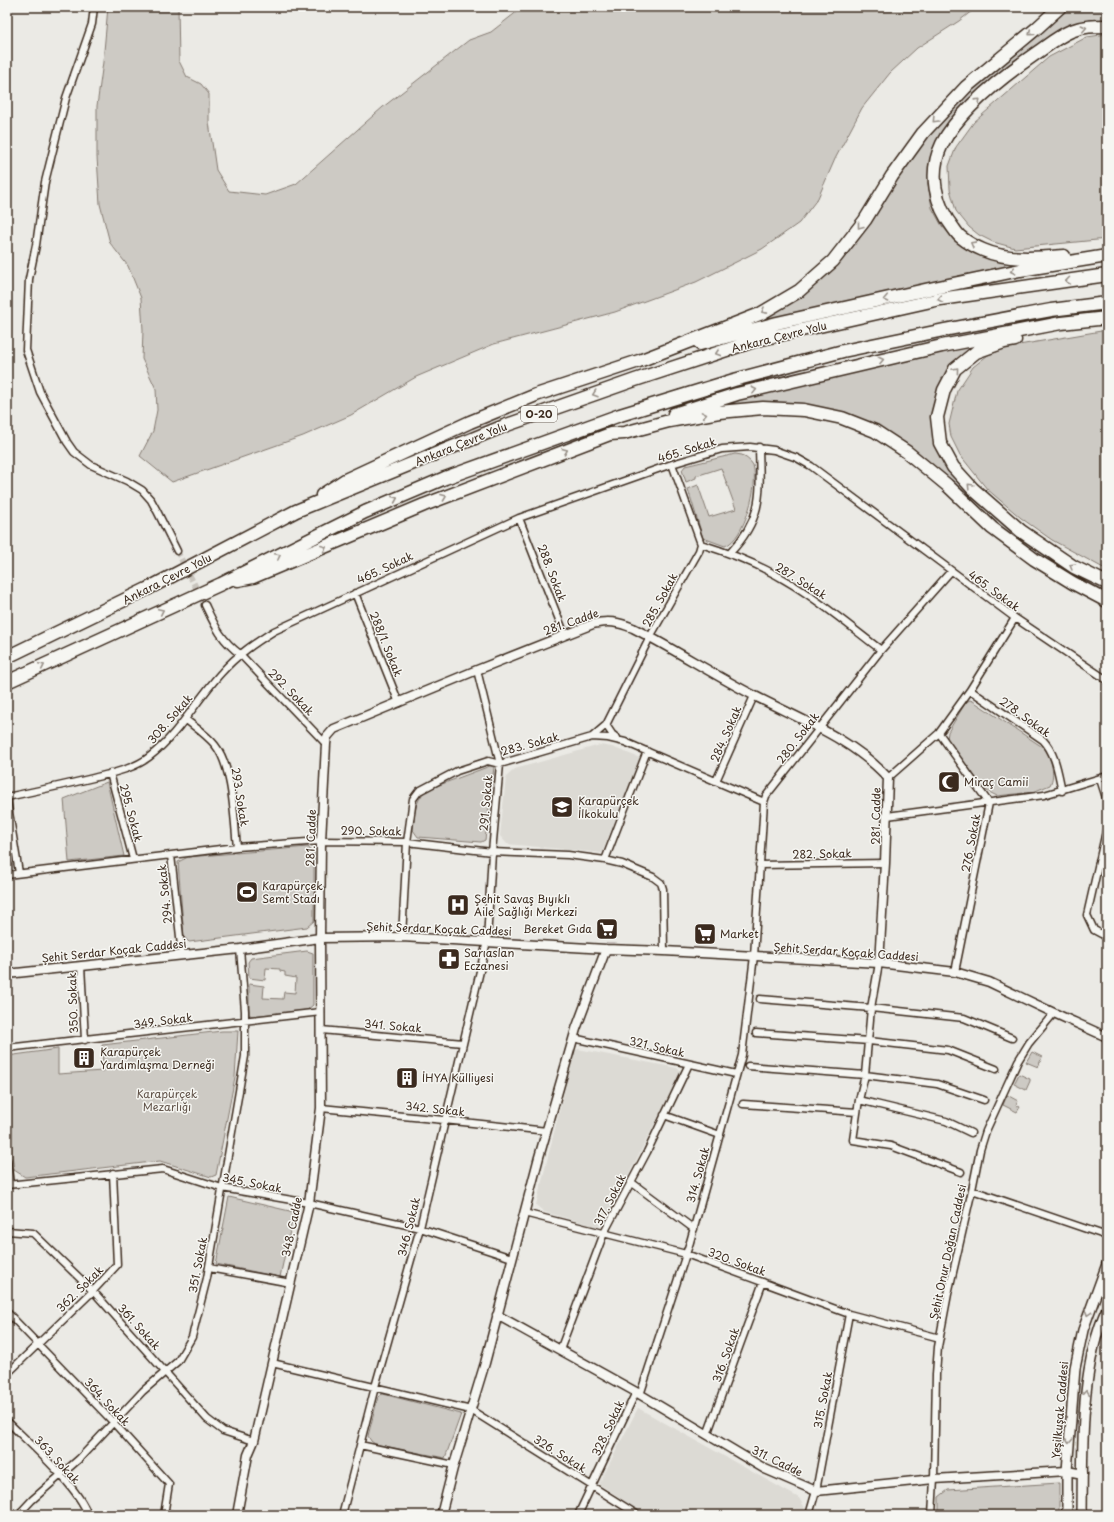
<svg xmlns="http://www.w3.org/2000/svg" width="1114" height="1522" font-family="'Playpen Sans',sans-serif">
<rect width="100%" height="100%" fill="#ebeae5"/>
<filter id="ink" filterUnits="userSpaceOnUse"><feTurbulence type="fractalNoise" baseFrequency=".025" numOctaves="2"/><feDisplacementMap in="SourceGraphic" scale="8" xChannelSelector="R" yChannelSelector="G"/><feConvolveMatrix kernelMatrix="1 2 1 2 8 2 1 2 1" color-interpolation-filters="sRGB"/></filter>
<g filter="url(#ink)">
<path fill="#dcdad4" d="M 600,745 L 612,747 L 640,758 L 602,853 L 507,844 L 500,836 L 506,777 L 515,769 Z
M 578,1049 L 677,1068 L 681,1072 L 603,1225 L 595,1226 L 544,1212 L 536,1205 L 574,1052 Z
M 638,1408 L 799,1498 L 805,1508 L 803,1515 L 646,1515 L 599,1484 Z"/>
<path fill="#cdcac4" stroke="#847a71" d="M 108,7 L 178,7 L 179,61 L 187,77 L 201,84 L 209,94 L 209,122 L 216,170 L 229,191 L 265,195 L 296,184 L 383,107 L 469,40 L 491,32 L 523,7 L 977,7 L 959,21 L 917,48 L 890,73 L 862,108 L 835,159 L 818,198 L 799,223 L 762,249 L 696,282 L 615,312 L 494,344 L 416,377 L 351,415 L 303,436 L 172,482 L 140,456 L 153,431 L 157,410 L 156,389 L 142,359 L 143,330 L 141,298 L 128,266 L 110,243 L 100,204 L 97,157 L 97,106 L 103,62 Z
M 1068,7 L 1107,7 L 1107,21 L 1080,23 L 973,97 L 929,168 L 928,184 L 932,208 L 942,226 L 952,237 L 968,250 L 986,258 L 1012,261 L 1012,269 L 769,322 L 766,313 L 808,288 L 921,141 L 965,91 Z
M 1107,34 L 1107,239 L 1015,248 L 993,242 L 979,235 L 969,227 L 956,211 L 950,189 L 949,166 L 956,147 L 974,122 L 1049,57 L 1087,37 Z
M 1107,330 L 1107,570 L 1052,540 L 1021,518 L 987,489 L 960,455 L 951,437 L 949,424 L 957,391 L 973,367 L 988,355 L 1013,346 Z
M 977,340 L 978,347 L 964,354 L 933,414 L 932,431 L 937,450 L 946,466 L 970,494 L 1107,586 L 1107,598 L 1028,553 L 917,455 L 820,410 L 791,403 L 769,403 L 728,406 L 727,399 Z
M 735,454 L 742,455 C 745,457 751,461 753,465 C 759,484 745,539 725,546 L 703,538 L 688,489 L 698,485 L 709,517 L 736,509 L 721,468 L 696,476 L 696,478 L 686,482 L 682,470 L 685,466 Z
M 970,700 L 973,701 L 1044,748 C 1051,758 1056,774 1050,785 L 1033,792 L 997,796 L 985,790 L 947,739 L 948,732 L 966,702 Z
M 490,766 L 494,767 L 485,840 L 481,842 L 418,837 L 413,830 C 415,813 414,803 426,790 Z
M 107,782 L 124,856 L 69,862 L 64,799 Z
M 308,847 L 314,854 L 314,921 L 307,927 L 189,942 L 184,937 L 178,862 L 188,857 Z
M 307,951 L 313,953 L 313,1005 L 307,1010 L 252,1016 L 249,1014 L 249,984 L 264,986 L 263,998 L 283,999 L 284,992 L 295,993 L 296,978 L 285,976 L 285,972 L 280,971 L 280,969 L 266,968 L 265,980 L 249,978 L 248,962 L 251,958 Z
M 222,1031 L 238,1031 L 235,1077 L 216,1175 L 211,1177 L 160,1161 L 25,1177 L 14,1170 L 7,1117 L 7,1056 L 58,1049 L 58,1074 L 103,1071 L 102,1045 Z
M 1032,1052 L 1042,1057 L 1038,1067 L 1026,1062 Z
M 1019,1074 L 1030,1079 L 1030,1081 L 1026,1090 L 1014,1084 Z
M 1007,1095 L 1018,1101 L 1016,1105 L 1020,1107 L 1017,1112 L 1003,1105 Z
M 229,1197 L 294,1212 L 280,1277 L 216,1264 Z
M 383,1394 L 461,1414 L 445,1458 L 375,1444 L 371,1441 L 368,1436 L 378,1397 L 380,1395 Z
M 1059,1483 L 1059,1515 L 939,1515 L 939,1497 L 948,1490 Z"/>
<g fill="none" stroke-linecap="round" stroke-linejoin="round">
<path stroke="#c8c4bd" stroke-width="6" stroke-dasharray="6 3" stroke-linecap="butt" d="M 177,551 L 205,605"/>
<g stroke="#3b2a1e" stroke-width="9">
<path id="minor" d="M 94,7 L 92,24 L 66,98 L 45,182 L 36,245 L 29,279 L 26,350 L 40,392 L 67,442 L 74,452 L 91,465 L 127,481 L 142,490 L 151,500 L 157,511 L 177,551
M 519,518 L 565,635
M 701,544 C 733,554 765,567 793,585 C 824,604 852,628 881,650
M 730,553 C 764,517 760,493 759,447
M 355,593 L 399,703
M 205,605 C 215,626 221,640 240,654 L 326,744
M 970,690 L 1043,740 C 1056,754 1058,773 1062,791
M 185,719 C 195,727 207,735 215,745 C 233,767 234,819 237,847
M 606,725 L 612,734 L 617,738
M 939,733 L 989,803 L 955,972
M 592,737 L 606,725 L 650,637 L 699,551 L 701,544 L 672,464
M 110,773 L 133,859
M 888,778 L 939,733 L 970,690 L 1015,618
M 1100,779 L 1107,801
M 716,781 L 754,696
M 7,797 C 36,791 64,785 93,778 C 112,773 134,769 149,757 C 179,734 197,699 222,672 C 237,655 255,643 274,631 L 519,518 L 672,464 L 722,449 L 750,447 L 774,450 L 797,458 L 811,466 L 1015,618 L 1107,680
M 7,800 L 19,873
M 887,816 L 1044,795 L 1107,776
M 1107,827 L 1087,915 L 1094,930 L 1107,937
M 171,855 L 182,955
M 605,860 L 647,751
M 759,865 L 885,863
M 7,875 L 237,847 L 321,841 L 407,842 L 492,852 L 568,855 L 605,860 L 622,864 L 653,877 L 661,883 L 663,889 L 664,951
M 402,937 L 407,842 L 413,799 L 419,791 L 457,771 L 488,761 L 500,764 L 592,737 L 608,738 L 625,742 L 764,802
M 879,963 L 871,1008 L 865,1075 L 859,1100 L 853,1140 L 891,1146 L 961,1172
M 81,966 L 85,1040
M 760,999 L 871,1008 L 964,1018 L 1012,1038
M 321,1030 L 463,1043
M 756,1033 L 869,1041 L 948,1050 L 996,1069
M 573,1038 L 736,1074
M 7,1048 L 321,1012
M 748,1066 L 865,1075 L 937,1084 L 984,1100
M 859,1100 L 946,1121 L 971,1133
M 743,1104 L 857,1112
M 321,1108 L 444,1120 L 547,1131
M 664,1115 L 720,1135
M 7,1160 L 10,1185
M 631,1182 L 694,1229
M 7,1185 L 163,1169 L 222,1188 L 309,1203 L 420,1228 L 512,1258
M 972,1190 L 1107,1236
M 524,1213 L 686,1254 L 849,1314 L 940,1338
M 7,1231 L 33,1233 L 93,1291 L 207,1419 L 223,1431 L 254,1441
M 209,1268 L 291,1283
M 7,1312 L 113,1422 L 169,1484 L 164,1515
M 560,1350 L 604,1233 L 647,1152 L 689,1064
M 272,1363 L 471,1410 L 638,1515
M 7,1374 L 93,1291 L 117,1265 L 113,1173
M 640,1395 L 690,1242 L 742,1055 L 754,956 L 764,802 L 766,796 L 881,650 L 951,571
M 7,1421 C 30,1444 78,1486 88,1515
M 707,1435 L 763,1282
M 360,1445 L 454,1465
M 164,1513 L 175,1515
M 18,1515 L 32,1500 L 79,1459 L 143,1391 L 178,1361 L 192,1337 L 207,1278 L 245,1056 L 245,1011 L 240,949
M 342,1515 L 375,1387 L 420,1228 L 487,941 L 492,852 L 500,764 L 477,670
M 578,1515 L 636,1392
M 809,1515 L 816,1491 L 849,1314
M 932,1515 L 934,1479 L 936,1374 L 938,1347 L 948,1294 L 972,1190 L 980,1150 L 986,1131 L 1018,1061 L 1029,1043 L 1054,1013"/>
</g>
<g stroke="#3b2a1e" stroke-width="11">
<path id="tertiary" d="M 7,974 L 240,949 L 320,938 L 402,937 L 606,949 L 664,951 L 879,963 L 955,972 L 989,982 L 1054,1013 L 1107,1037
M 497,1315 L 636,1392 L 765,1469 L 816,1491 L 934,1479 L 1067,1471 L 1083,1474
M 237,1515 L 248,1455 L 254,1441 L 309,1203 L 321,1108 L 320,938 L 321,841 L 326,744 L 327,737 L 334,729 L 477,670 L 593,624 C 608,620 618,622 633,628 C 674,649 714,675 755,696 C 801,720 853,739 888,778 L 885,863 L 879,963
M 441,1515 L 453,1468 L 485,1363 L 539,1157 L 576,1029 L 606,949"/>
</g>
<g stroke="#3b2a1e" stroke-width="12">
<path id="secondary" d="M 1067,1515 L 1067,1471 L 1075,1368 L 1083,1330 L 1107,1264
M 1082,1515 C 1083,1449 1079,1370 1107,1308"/>
</g>
<g stroke="#3b2a1e" stroke-width="15">
<path id="motorway" d="M 1064,256 C 1038,258 1008,261 983,250 C 976,247 968,243 962,238 C 959,236 956,232 954,229 C 935,205 928,173 942,144 C 960,109 1006,74 1038,52 C 1048,45 1059,36 1071,31 C 1083,26 1095,26 1107,26
M 1015,340 L 1004,342 L 976,352 L 955,369 L 944,390 L 937,417 L 940,443 L 953,467 L 973,489 L 1021,531 L 1074,567 L 1107,583
M 700,344 L 777,323 L 934,288 L 1020,270 L 1107,256
M 674,414 L 737,394 L 942,346 L 1061,323 L 1107,318
M 322,495 L 345,480 L 470,422 L 536,395 L 639,361 L 760,314 L 799,291 L 833,261 L 865,220 L 892,176 L 923,133 L 966,87 L 1037,28 L 1060,7
M 238,580 L 253,577 L 424,505 L 610,434 L 624,433 L 669,421 L 719,412 L 763,408 L 804,410 L 842,418 L 875,431 L 907,452 L 947,485 L 992,528 L 1034,559 L 1073,583 L 1107,601
M 7,657 L 147,589 L 296,511 L 504,426 L 635,380 L 757,340 L 940,299 L 1107,275
M 7,682 L 221,584 L 365,512 L 445,478 L 620,415 L 734,380 L 843,351 L 944,330 L 1051,310 L 1107,303"/>
</g>
<use href="#minor" stroke="#f6f6f2" stroke-width="6"/>
<use href="#tertiary" stroke="#f6f6f2" stroke-width="8"/>
<use href="#secondary" stroke="#f6f6f2" stroke-width="9"/>
<use href="#motorway" stroke="#f6f6f2" stroke-width="12"/>
</g>
<defs><path id="oneway-chevron" d="M-2-3.5L2.5 0L-2 3.5" fill="none" stroke-width="1.6" stroke-linecap="round" stroke-linejoin="round"/></defs>
<g stroke="#989088">
<use href="#oneway-chevron" transform="translate(1084 28) rotate(-13)"/>
<use href="#oneway-chevron" transform="translate(1031 33) rotate(140)"/>
<use href="#oneway-chevron" transform="translate(978 101) rotate(-44)"/>
<use href="#oneway-chevron" transform="translate(935 120) rotate(134)"/>
<use href="#oneway-chevron" transform="translate(860 226) rotate(128)"/>
<use href="#oneway-chevron" transform="translate(973 244) rotate(-151)"/>
<use href="#oneway-chevron" transform="translate(1013 271) rotate(168)"/>
<use href="#oneway-chevron" transform="translate(1068 281) rotate(172)"/>
<use href="#oneway-chevron" transform="translate(886 299) rotate(168)"/>
<use href="#oneway-chevron" transform="translate(940 299) rotate(170)"/>
<use href="#oneway-chevron" transform="translate(764 311) rotate(151)"/>
<use href="#oneway-chevron" transform="translate(718 353) rotate(162)"/>
<use href="#oneway-chevron" transform="translate(881 360) rotate(-13)"/>
<use href="#oneway-chevron" transform="translate(956 370) rotate(-50)"/>
<use href="#oneway-chevron" transform="translate(754 390) rotate(-14)"/>
<use href="#oneway-chevron" transform="translate(595 394) rotate(161)"/>
<use href="#oneway-chevron" transform="translate(704 415) rotate(-10)"/>
<use href="#oneway-chevron" transform="translate(565 451) rotate(-21)"/>
<use href="#oneway-chevron" transform="translate(970 486) rotate(-134)"/>
<use href="#oneway-chevron" transform="translate(444 497) rotate(-21)"/>
<use href="#oneway-chevron" transform="translate(395 499) rotate(-23)"/>
<use href="#oneway-chevron" transform="translate(324 548) rotate(-23)"/>
<use href="#oneway-chevron" transform="translate(278 556) rotate(-27)"/>
<use href="#oneway-chevron" transform="translate(1072 566) rotate(-149)"/>
<use href="#oneway-chevron" transform="translate(161 611) rotate(-25)"/>
<use href="#oneway-chevron" transform="translate(42 666) rotate(-25)"/>
<use href="#oneway-chevron" transform="translate(1088 1313) rotate(108)"/>
<use href="#oneway-chevron" transform="translate(1086 1392) rotate(-84)"/>
<use href="#oneway-chevron" transform="translate(1069 1441) rotate(93)"/>
</g>
</g>
<defs>
<g id="mosque-square" transform="scale(1.15)"><rect x="-9" y="-9" width="18" height="18" rx="4" fill="#3b2a1e" stroke="#f6f6f2"/><path d="M3.5-4.9A6 6 0 1 0 3.5 4.9A5 5 0 1 1 3.5-4.9Z" fill="#fff"/></g>
<g id="school-square" transform="scale(1.15)"><rect x="-9" y="-9" width="18" height="18" rx="4" fill="#3b2a1e" stroke="#f6f6f2"/><path d="M0-5L7-2L0 1L-7-2ZM-4 1L0 2.5L4 1V4Q0 6-4 4Z" fill="#fff"/></g>
<g id="stadium-square" transform="scale(1.15)"><rect x="-9" y="-9" width="18" height="18" rx="4" fill="#3b2a1e" stroke="#f6f6f2"/><path d="M0-5a6.5 5 0 1 0 0 10a6.5 5 0 1 0 0-10ZM-3.5-1.8h7v3.6h-7Z" fill="#fff"/></g>
<g id="hospital-square" transform="scale(1.15)"><rect x="-9" y="-9" width="18" height="18" rx="4" fill="#3b2a1e" stroke="#f6f6f2"/><path d="M-5-5h3v3.5h4V-5h3V5h-3V1.5h-4V5h-3Z" fill="#fff"/></g>
<g id="supermarket-square" transform="scale(1.15)"><rect x="-9" y="-9" width="18" height="18" rx="4" fill="#3b2a1e" stroke="#f6f6f2"/><path d="M-6-5.5h2.5l.6 2H6L4.5 2H-2.5L-4.4-4H-6ZM-1.5 3.2a1.3 1.3 0 1 0 .1 0ZM3 3.2a1.3 1.3 0 1 0 .1 0Z" fill="#fff"/></g>
<g id="pharmacy-square" transform="scale(1.15)"><rect x="-9" y="-9" width="18" height="18" rx="4" fill="#3b2a1e" stroke="#f6f6f2"/><path d="M-2-6h4v4h4v4h-4v4h-4v-4h-4v-4h4Z" fill="#fff"/></g>
<g id="building-square" transform="scale(1.15)"><rect x="-9" y="-9" width="18" height="18" rx="4" fill="#3b2a1e" stroke="#f6f6f2"/><path d="M-4-6H4V6H1V3H-1V6H-4ZM-2.5-4.3h1.7v1.8h-1.7ZM.8-4.3h1.7v1.8H.8ZM-2.5-1h1.7V.8h-1.7ZM.8-1h1.7V.8H.8Z" fill="#fff"/></g>
</defs>
<g fill-rule="evenodd">
<use href="#mosque-square" x="949" y="782"/>
<use href="#school-square" x="562" y="807"/>
<use href="#stadium-square" x="247" y="892"/>
<use href="#hospital-square" x="458" y="905"/>
<use href="#supermarket-square" x="607" y="929"/>
<use href="#supermarket-square" x="705" y="934"/>
<use href="#pharmacy-square" x="449" y="959"/>
<use href="#building-square" x="84" y="1058"/>
<use href="#building-square" x="407" y="1078"/>
</g>
<g text-anchor="middle" stroke-width="3" stroke-linejoin="round" paint-order="stroke">
<rect fill="#f6f6f2" stroke="#73675e" stroke-width="1" x="521" y="406" width="36" height="16" rx="3"/>
<g font-size="10" font-weight="bold" fill="#3b2a1e">
<text x="539" y="418">O-20</text>
</g>
<g font-size="11" fill="#3b2a1e" stroke="#f6f6f2">
<text transform="translate(779 337) rotate(-14)" y="4">Ankara Çevre Yolu</text>
<text transform="translate(461 444) rotate(-22)" y="4">Ankara Çevre Yolu</text>
<text transform="translate(687 450) rotate(-17)" y="4">465. Sokak</text>
<text transform="translate(385 568) rotate(-25)" y="4">465. Sokak</text>
<text transform="translate(552 573) rotate(69)" y="4">288. Sokak</text>
<text transform="translate(167 579) rotate(-27)" y="4">Ankara Çevre Yolu</text>
<text transform="translate(801 581) rotate(32)" y="4">287. Sokak</text>
<text transform="translate(994 591) rotate(36)" y="4">465. Sokak</text>
<text transform="translate(660 600) rotate(-61)" y="4">285. Sokak</text>
<text transform="translate(571 622) rotate(-19)" y="4">281. Cadde</text>
<text transform="translate(386 644) rotate(68)" y="4">288/1. Sokak</text>
<text transform="translate(291 692) rotate(46)" y="4">292. Sokak</text>
<text transform="translate(1025 717) rotate(36)" y="4">278. Sokak</text>
<text transform="translate(170 719) rotate(-49)" y="4">308. Sokak</text>
<text transform="translate(726 734) rotate(-66)" y="4">284. Sokak</text>
<text transform="translate(798 738) rotate(-52)" y="4">280. Sokak</text>
<text transform="translate(530 744) rotate(-15)" y="4">283. Sokak</text>
<text transform="translate(240 797) rotate(81)" y="4">293. Sokak</text>
<text transform="translate(486 803) rotate(-85)" y="4">291. Sokak</text>
<text transform="translate(131 813) rotate(75)" y="4">295. Sokak</text>
<text transform="translate(876 816) rotate(-89)" y="4">281. Cadde</text>
<text transform="translate(371 831) rotate(1)" y="4">290. Sokak</text>
<text transform="translate(311 838) rotate(-88)" y="4">281. Cadde</text>
<text transform="translate(971 843) rotate(-79)" y="4">276. Sokak</text>
<text transform="translate(822 854) rotate(-1)" y="4">282. Sokak</text>
<text transform="translate(165 894) rotate(-96)" y="4">294. Sokak</text>
<text transform="translate(439 929) rotate(2)" y="4">Şehit Serdar Koçak Caddesi</text>
<text transform="translate(114 951) rotate(-6)" y="4">Şehit Serdar Koçak Caddesi</text>
<text transform="translate(846 952) rotate(4)" y="4">Şehit Serdar Koçak Caddesi</text>
<text transform="translate(73 1003) rotate(-92)" y="4">350. Sokak</text>
<text transform="translate(163 1021) rotate(-7)" y="4">349. Sokak</text>
<text transform="translate(393 1026) rotate(5)" y="4">341. Sokak</text>
<text transform="translate(657 1047) rotate(13)" y="4">321. Sokak</text>
<text transform="translate(435 1109) rotate(6)" y="4">342. Sokak</text>
<text transform="translate(698 1175) rotate(-74)" y="4">314. Sokak</text>
<text transform="translate(252 1183) rotate(11)" y="4">345. Sokak</text>
<text transform="translate(610 1200) rotate(-63)" y="4">317. Sokak</text>
<text transform="translate(292 1227) rotate(-78)" y="4">348. Cadde</text>
<text transform="translate(409 1227) rotate(-76)" y="4">346. Sokak</text>
<text transform="translate(948 1252) rotate(-78)" y="4">Şehit Onur Doğan Caddesi</text>
<text transform="translate(737 1262) rotate(20)" y="4">320. Sokak</text>
<text transform="translate(198 1265) rotate(-79)" y="4">351. Sokak</text>
<text transform="translate(80 1289) rotate(-45)" y="4">362. Sokak</text>
<text transform="translate(139 1327) rotate(48)" y="4">361. Sokak</text>
<text transform="translate(726 1355) rotate(-70)" y="4">316. Sokak</text>
<text transform="translate(823 1400) rotate(-79)" y="4">315. Sokak</text>
<text transform="translate(107 1402) rotate(47)" y="4">364. Sokak</text>
<text transform="translate(1060 1410) rotate(-85)" y="4">Yeşilkuşak Caddesi</text>
<text transform="translate(608 1428) rotate(-65)" y="4">328. Sokak</text>
<text transform="translate(560 1454) rotate(32)" y="4">326. Sokak</text>
<text transform="translate(57 1460) rotate(47)" y="4">363. Sokak</text>
<text transform="translate(777 1461) rotate(26)" y="4">311. Cadde</text>
</g>
<g font-size="11" fill="#3b2a1e" stroke="#f6f6f2" text-anchor="start">
<text x="964" y="786">Miraç Camii</text>
<text x="578" y="805">Karapürçek<tspan x="578" dy="13">İlkokulu</tspan></text>
<text x="262" y="890">Karapürçek<tspan x="262" dy="13">Semt Stadı</tspan></text>
<text x="474" y="903">Şehit Savaş Bıyıklı<tspan x="474" dy="13">Aile Sağlığı Merkezi</tspan></text>
<text x="592" y="933" text-anchor="end">Bereket Gıda</text>
<text x="720" y="938">Market</text>
<text x="464" y="957">Sarıaslan<tspan x="464" dy="13">Eczanesi</tspan></text>
<text x="100" y="1056">Karapürçek<tspan x="100" dy="13">Yardımlaşma Derneği</tspan></text>
<text x="422" y="1082">İHYA Külliyesi</text>
</g>
<g font-size="11" fill="#605248" stroke="#f6f6f2">
<text x="167" y="1098">Karapürçek<tspan x="167" dy="13">Mezarlığı</tspan></text>
</g>
</g>
<rect width="1114" height="1522" fill="none" stroke="#f6f6f2" stroke-width="24"/>
<rect x="12" y="12" width="1090" height="1498" fill="none" stroke="#3b2a1e" stroke-width="1.5" filter="url(#ink)"/>
</svg>
